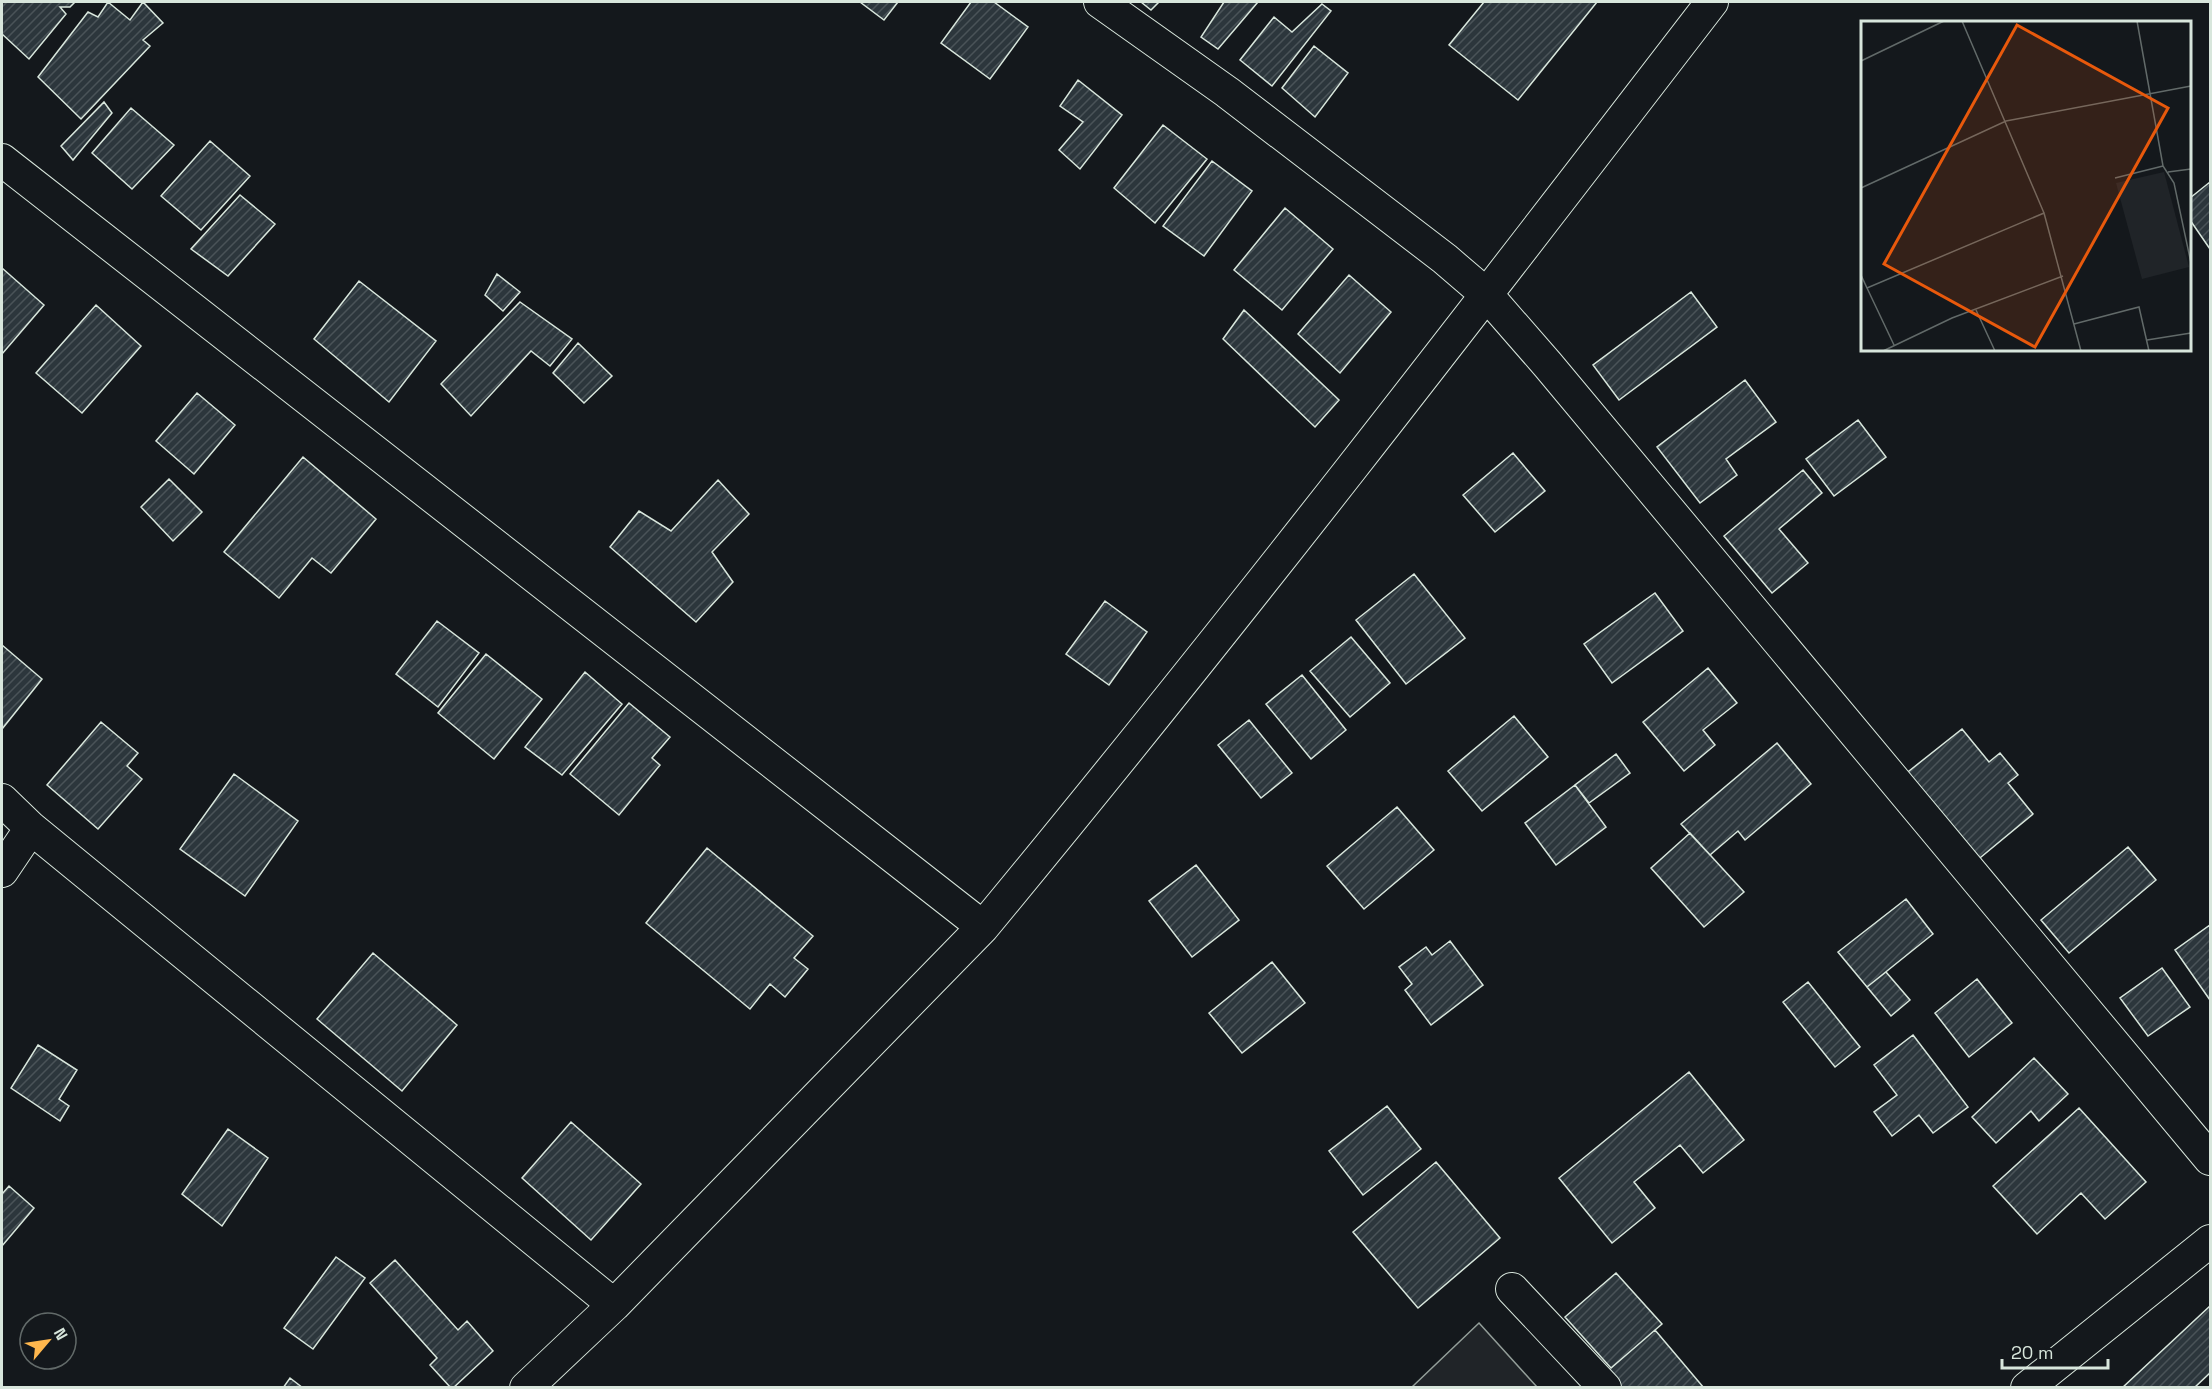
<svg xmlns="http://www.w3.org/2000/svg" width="2212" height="1389" font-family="'Space Grotesk',sans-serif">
<defs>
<pattern id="building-hatch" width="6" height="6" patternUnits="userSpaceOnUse" patternTransform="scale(1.5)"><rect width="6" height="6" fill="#2c363c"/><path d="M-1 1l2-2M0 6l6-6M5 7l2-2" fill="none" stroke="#4a5358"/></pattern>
</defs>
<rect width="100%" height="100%" fill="#14181c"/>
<path fill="#202428" stroke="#939e99" stroke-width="1.5" d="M 1479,1323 L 1537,1387 L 1412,1387 Z"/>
<path fill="url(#building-hatch)" stroke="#d8e6dc" stroke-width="1.5" d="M 2,2 L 75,2 L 70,7 L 60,7 L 66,14 L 29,59 L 2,34 Z
M 108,2 L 130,20 L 143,2 L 163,23 L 143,40 L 150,46 L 81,119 L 38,77 L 88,12 L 98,17 Z
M 860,2 L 898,2 L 884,20 Z
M 971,2 L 994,2 L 1028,27 L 990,79 L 941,43 Z
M 1141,2 L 1159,2 L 1151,10 Z
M 1224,2 L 1258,2 L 1218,49 L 1201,37 Z
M 1484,2 L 1597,2 L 1518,100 L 1449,45 Z
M 1322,4 L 1331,11 L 1272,86 L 1240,60 L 1274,17 L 1292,32 Z
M 1314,46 L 1348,73 L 1315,117 L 1282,88 Z
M 1078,80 L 1122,115 L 1080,169 L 1059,150 L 1083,122 L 1060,106 Z
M 104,102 L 112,113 L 73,160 L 61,146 Z
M 131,108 L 174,145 L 132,189 L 92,153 Z
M 1163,125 L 1207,159 L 1155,223 L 1114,188 Z
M 210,141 L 250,176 L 201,230 L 161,196 Z
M 1212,161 L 1252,191 L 1204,256 L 1163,226 Z
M 2210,182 L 2210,249 L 2190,220 L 2190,198 Z
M 240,195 L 275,224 L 228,276 L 191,249 Z
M 1285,208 L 1333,249 L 1282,310 L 1234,270 Z
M 2,268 L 44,305 L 2,354 Z
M 497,274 L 520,292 L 503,311 L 485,295 Z
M 1349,275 L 1391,312 L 1340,373 L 1298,334 Z
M 359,281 L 436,341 L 389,402 L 314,339 Z
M 1691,292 L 1717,327 L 1619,400 L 1593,365 Z
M 520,302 L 572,339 L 550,366 L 531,351 L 471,416 L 441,384 Z
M 96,305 L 141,346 L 82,413 L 36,373 Z
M 1244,310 L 1339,400 L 1315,427 L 1223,339 Z
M 578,343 L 612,376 L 584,403 L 553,373 Z
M 1745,380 L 1776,422 L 1726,459 L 1737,475 L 1700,503 L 1657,447 Z
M 197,393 L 235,425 L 194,474 L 156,441 Z
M 1858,420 L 1886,457 L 1834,496 L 1806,459 Z
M 1513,453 L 1545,491 L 1495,532 L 1463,495 Z
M 303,457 L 376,519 L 331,573 L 312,558 L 279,598 L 224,552 Z
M 1803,470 L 1822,493 L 1779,529 L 1808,563 L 1772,593 L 1724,536 Z
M 169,479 L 202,512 L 173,541 L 141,507 Z
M 718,480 L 749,514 L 712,552 L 733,582 L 696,622 L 610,547 L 639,511 L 671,531 Z
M 1414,574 L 1465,638 L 1406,684 L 1356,620 Z
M 1655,593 L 1683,631 L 1612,683 L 1584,644 Z
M 1105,601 L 1147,632 L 1109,685 L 1066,654 Z
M 437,621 L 479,653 L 438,707 L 396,674 Z
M 1351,637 L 1390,683 L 1350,717 L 1310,671 Z
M 2,645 L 42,679 L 2,729 Z
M 486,654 L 542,699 L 494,759 L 438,713 Z
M 1708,668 L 1737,703 L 1703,730 L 1715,745 L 1684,771 L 1643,722 Z
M 585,672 L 622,704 L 562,775 L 525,747 Z
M 1302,675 L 1346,730 L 1311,759 L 1266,704 Z
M 629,703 L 670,737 L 652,758 L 660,765 L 619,815 L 570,774 Z
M 1514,716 L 1548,757 L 1482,811 L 1448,771 Z
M 1249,720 L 1292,773 L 1261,798 L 1218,745 Z
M 101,722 L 138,753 L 127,766 L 142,779 L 98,829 L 47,785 Z
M 1962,729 L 1989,762 L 2000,753 L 2018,775 L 2008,783 L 2033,814 L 1975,862 L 1904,775 Z
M 1777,743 L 1811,784 L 1745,840 L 1738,831 L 1710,855 L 1681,824 Z
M 1616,754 L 1630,773 L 1589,803 L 1575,785 Z
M 234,774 L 298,821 L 245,896 L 180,849 Z
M 1575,785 L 1606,827 L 1556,865 L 1525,823 Z
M 1397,807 L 1434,850 L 1364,909 L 1327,866 Z
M 1690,833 L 1744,892 L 1704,927 L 1651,868 Z
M 2128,847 L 2156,880 L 2069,953 L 2041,920 Z
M 707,848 L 813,936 L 794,958 L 808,969 L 785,997 L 770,984 L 750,1009 L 646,923 Z
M 1196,865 L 1239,920 L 1192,957 L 1149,901 Z
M 1906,899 L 1933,934 L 1867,987 L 1838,952 Z
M 2210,925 L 2210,1000 L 2175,950 Z
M 1450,941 L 1483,985 L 1431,1025 L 1405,990 L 1412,984 L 1399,967 L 1426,947 L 1432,955 Z
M 373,953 L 457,1025 L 402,1091 L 317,1019 Z
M 1272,962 L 1305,1003 L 1242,1053 L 1209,1013 Z
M 2162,968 L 2190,1007 L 2148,1036 L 2120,998 Z
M 1886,972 L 1910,1000 L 1891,1016 L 1867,987 Z
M 1977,979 L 2012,1023 L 1969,1057 L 1935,1013 Z
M 1808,982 L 1860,1047 L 1835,1067 L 1783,1002 Z
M 1913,1035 L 1968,1107 L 1933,1133 L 1919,1115 L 1892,1136 L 1874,1112 L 1897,1095 L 1874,1065 Z
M 38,1045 L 77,1070 L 59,1099 L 69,1106 L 60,1121 L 11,1088 Z
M 2034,1058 L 2068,1094 L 2039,1121 L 2031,1111 L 1996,1143 L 1972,1117 Z
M 1689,1072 L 1744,1140 L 1703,1173 L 1680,1145 L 1634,1182 L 1655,1208 L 1612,1243 L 1559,1178 Z
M 1387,1106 L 1421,1149 L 1363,1195 L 1329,1151 Z
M 2079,1108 L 2146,1182 L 2105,1219 L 2081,1193 L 2037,1234 L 1993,1186 Z
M 571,1122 L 641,1184 L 591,1240 L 522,1178 Z
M 228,1129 L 268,1158 L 222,1226 L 182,1194 Z
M 1436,1162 L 1500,1238 L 1418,1308 L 1353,1232 Z
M 9,1186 L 34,1208 L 2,1246 L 2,1194 Z
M 336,1257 L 365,1278 L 313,1349 L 284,1328 Z
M 395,1260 L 458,1330 L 467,1321 L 493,1351 L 453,1388 L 451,1388 L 430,1365 L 437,1358 L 370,1283 Z
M 1616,1273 L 1662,1324 L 1611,1368 L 1565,1317 Z
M 2210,1306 L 2210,1373 L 2194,1388 L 2122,1388 Z
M 1655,1330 L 1704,1388 L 1614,1388 L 1603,1375 Z
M 290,1378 L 303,1388 L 283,1388 Z"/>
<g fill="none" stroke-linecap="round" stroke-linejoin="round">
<g stroke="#d8e6dc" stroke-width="34">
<path id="minor" d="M 1100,2 L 1227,92 L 1445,259 L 1487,295 L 1548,365 L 2210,1159
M 2,160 L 983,927 C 1233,625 1473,313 1712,2
M 2,800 L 31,828 L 614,1305
M 2,871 L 31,828
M 1512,1289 L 1605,1388
M 526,1388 L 614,1305 L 983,927
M 2027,1388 L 2210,1241"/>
</g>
<use href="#minor" stroke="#14181c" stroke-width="32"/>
</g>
<g transform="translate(1861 21)">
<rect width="330" height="330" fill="#14181c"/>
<path d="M 303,151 L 328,246 L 281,258 L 255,162 Z" fill="#202428"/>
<path fill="none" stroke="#626a69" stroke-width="1.5" d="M 276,0 L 302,145 L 313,162 L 330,242M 0,40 L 83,0M 307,151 L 330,148M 254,157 L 302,145M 0,167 L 145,100 L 330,65M 183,192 L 220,330M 0,254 L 6,267 L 183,192 L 101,0M 6,267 L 33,324M 115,289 L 134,330M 213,303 L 278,286 L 288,330M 286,319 L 330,312M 22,330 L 91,297 L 202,255"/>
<path fill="#e8590c" fill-opacity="0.15" stroke="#e8590c" stroke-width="3" d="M 156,4 L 307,87 L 174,326 L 23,243 Z"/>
<rect width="330" height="330" fill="none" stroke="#d8e6dc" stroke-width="3"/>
</g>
<rect width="2212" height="1389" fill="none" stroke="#d8e6dc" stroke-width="6"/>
<g transform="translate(48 1341) rotate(61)"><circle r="28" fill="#14181c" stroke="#626a69" stroke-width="1.5"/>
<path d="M0-4.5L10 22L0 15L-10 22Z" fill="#ffb74d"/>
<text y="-9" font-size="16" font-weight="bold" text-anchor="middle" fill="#d8e6dc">N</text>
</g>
<path d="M2002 1359v9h106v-9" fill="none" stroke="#d8e6dc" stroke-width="3"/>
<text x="2011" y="1359" font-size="18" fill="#d8e6dc" stroke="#14181c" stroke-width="4.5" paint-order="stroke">20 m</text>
</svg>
